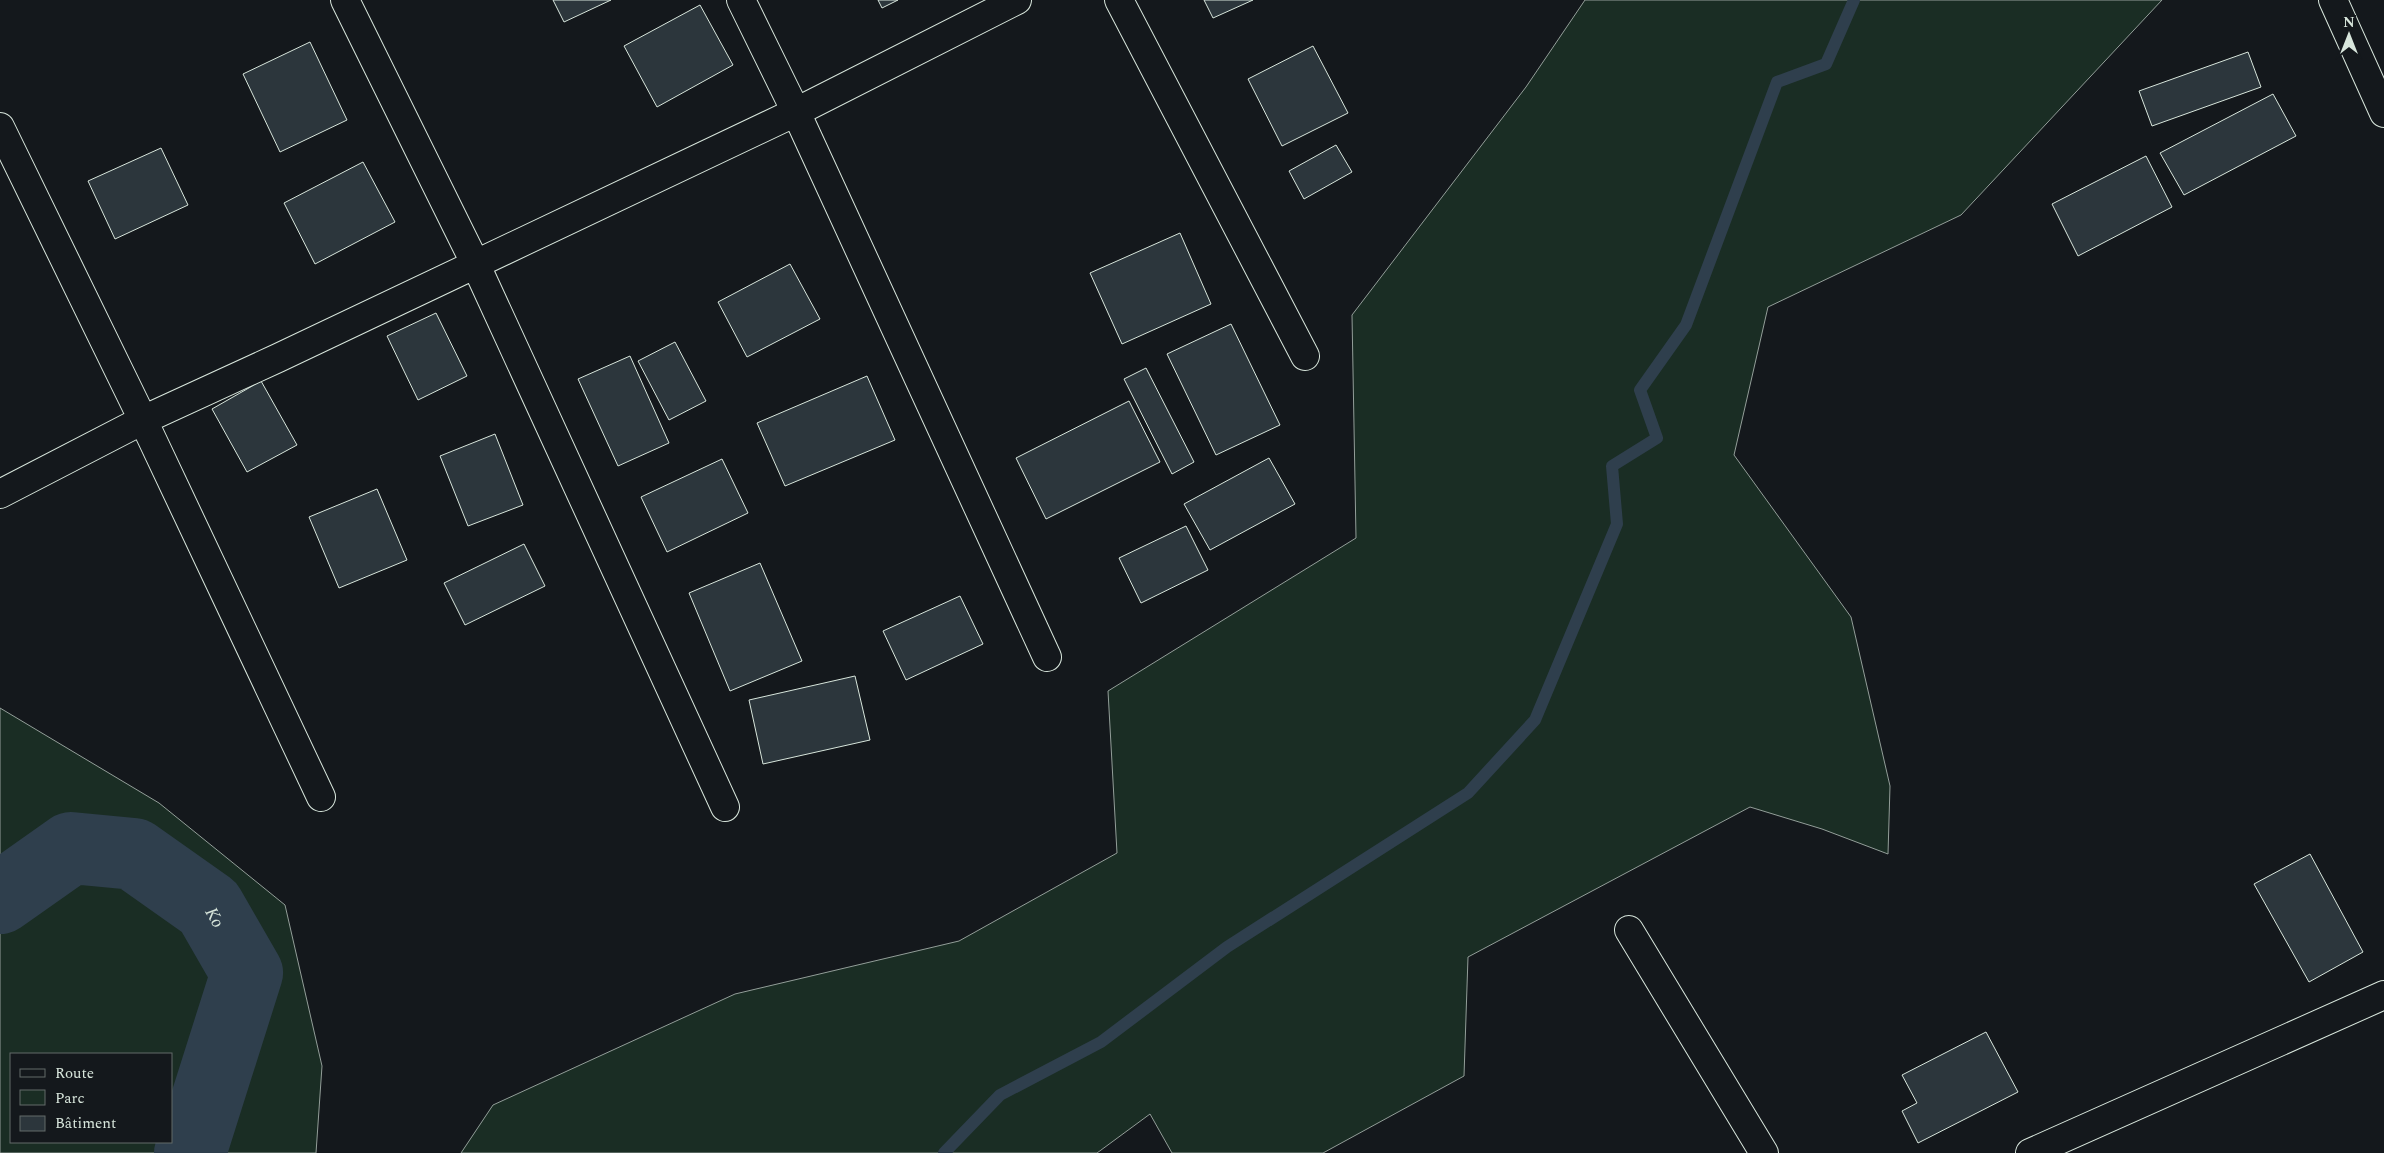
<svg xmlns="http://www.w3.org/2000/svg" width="2384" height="1153" font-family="Spectral,serif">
<rect width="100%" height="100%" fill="#14181c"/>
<path fill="#1a2d24" stroke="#939e99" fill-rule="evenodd" d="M 1585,0 L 2162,0 L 1961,215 L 1768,307 L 1734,455 L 1851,617 L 1890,786 L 1888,854 L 1822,829 L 1750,807 L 1468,957 L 1464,1076 L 1323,1153 L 1172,1153 L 1150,1114 L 1097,1153 L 461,1153 L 493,1105 L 735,994 L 959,941 L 1117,853 L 1108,691 L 1356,538 L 1352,315 L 1526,87 Z
M 0,708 L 159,803 L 285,905 L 322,1066 L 316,1153 L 0,1153 ZM 171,1054 L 171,1142 L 11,1142 L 11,1054 Z"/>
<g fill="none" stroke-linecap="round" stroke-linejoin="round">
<path stroke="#2f3f4d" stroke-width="12" d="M 944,1153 L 1000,1095 L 1101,1042 L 1227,947 L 1468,793 L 1535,720 L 1617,524 L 1612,466 L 1657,438 L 1640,390 L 1686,325 L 1777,82 L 1826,64 L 1854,0"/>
<path stroke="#2f3f4d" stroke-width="72" id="s1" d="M 0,898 L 71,848 L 134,854 L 209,907 L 247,973 L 190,1153"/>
</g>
<path fill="#2c363c" stroke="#d8e6dc" d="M 553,0 L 611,0 L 564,22 Z
M 878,0 L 898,0 L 882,8 Z
M 1204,0 L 1253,0 L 1213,18 Z
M 700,5 L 733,65 L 657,107 L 624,46 Z
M 310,42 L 347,120 L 280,152 L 243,74 Z
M 1313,46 L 1348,113 L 1282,146 L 1248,79 Z
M 2248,52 L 2261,87 L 2152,126 L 2139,91 Z
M 2273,94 L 2296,136 L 2184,195 L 2160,153 Z
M 1336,145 L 1352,172 L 1304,199 L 1289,171 Z
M 161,148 L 188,205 L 115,239 L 88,181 Z
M 2146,156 L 2172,207 L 2078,256 L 2052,204 Z
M 363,162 L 395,222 L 315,264 L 284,203 Z
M 1180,233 L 1211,304 L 1122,344 L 1090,273 Z
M 790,264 L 820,319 L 747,357 L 718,302 Z
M 436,313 L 467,376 L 418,400 L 387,336 Z
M 1231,324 L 1280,425 L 1216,455 L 1167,354 Z
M 675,342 L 706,401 L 669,420 L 638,361 Z
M 630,356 L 669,443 L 618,466 L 578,379 Z
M 1146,368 L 1194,462 L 1172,474 L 1124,379 Z
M 867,376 L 895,440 L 785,486 L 757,423 Z
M 261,381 L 297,445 L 247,472 L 212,409 Z
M 1129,401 L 1160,462 L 1046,519 L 1016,458 Z
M 495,434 L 523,505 L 468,526 L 440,456 Z
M 1269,458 L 1295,504 L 1210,550 L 1184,504 Z
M 722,459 L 748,513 L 667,552 L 641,497 Z
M 377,489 L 407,560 L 339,588 L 309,517 Z
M 1186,526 L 1208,570 L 1141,603 L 1119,558 Z
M 524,544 L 545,586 L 465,625 L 444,583 Z
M 760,563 L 802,661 L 730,691 L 689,593 Z
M 960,596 L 983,644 L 906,680 L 883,631 Z
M 855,676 L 870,740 L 763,764 L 749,700 Z
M 2310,854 L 2363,952 L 2309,982 L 2254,884 Z
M 1986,1032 L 2018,1092 L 1918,1143 L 1902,1111 L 1917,1103 L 1902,1075 Z"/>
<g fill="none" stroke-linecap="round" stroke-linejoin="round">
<g stroke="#d8e6dc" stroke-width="30">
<path id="street" d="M 345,0 L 475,263 L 725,807
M 741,0 L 796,112 L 1047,657
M 1119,0 L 1305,356
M 0,127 L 143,420 L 321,797
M 0,494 L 143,420 L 278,358 L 796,112 L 1017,0
M 1629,930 L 1764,1153
M 2030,1153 L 2384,995"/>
</g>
<g stroke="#d8e6dc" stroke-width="30">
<path id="secondary" d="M 2333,0 L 2384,113"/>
</g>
<use href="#street" stroke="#14181c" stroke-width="28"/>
<use href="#secondary" stroke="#14181c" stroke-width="28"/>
</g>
<g text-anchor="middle" stroke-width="4" stroke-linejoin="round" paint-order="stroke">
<g font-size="18" font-style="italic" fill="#d8e6dc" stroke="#14181c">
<text dy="6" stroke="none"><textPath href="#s1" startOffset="254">Ko</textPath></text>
</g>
</g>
<rect x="10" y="1053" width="162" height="90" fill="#14181c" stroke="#626a69"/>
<rect x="20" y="1069" width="25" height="8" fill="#14181c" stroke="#626a69"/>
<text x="55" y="1078" font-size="15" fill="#d8e6dc">Route</text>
<rect x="20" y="1090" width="25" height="15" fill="#1a2d24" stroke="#626a69"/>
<text x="55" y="1103" font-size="15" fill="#d8e6dc">Parc</text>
<rect x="20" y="1116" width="25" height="15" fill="#2c363c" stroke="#626a69"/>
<text x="55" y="1128" font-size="15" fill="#d8e6dc">Bâtiment</text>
<g transform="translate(2349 35)" stroke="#14181c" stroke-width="4" paint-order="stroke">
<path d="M0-4L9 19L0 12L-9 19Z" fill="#d8e6dc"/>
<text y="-8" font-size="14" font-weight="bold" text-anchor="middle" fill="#d8e6dc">N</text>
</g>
</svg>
